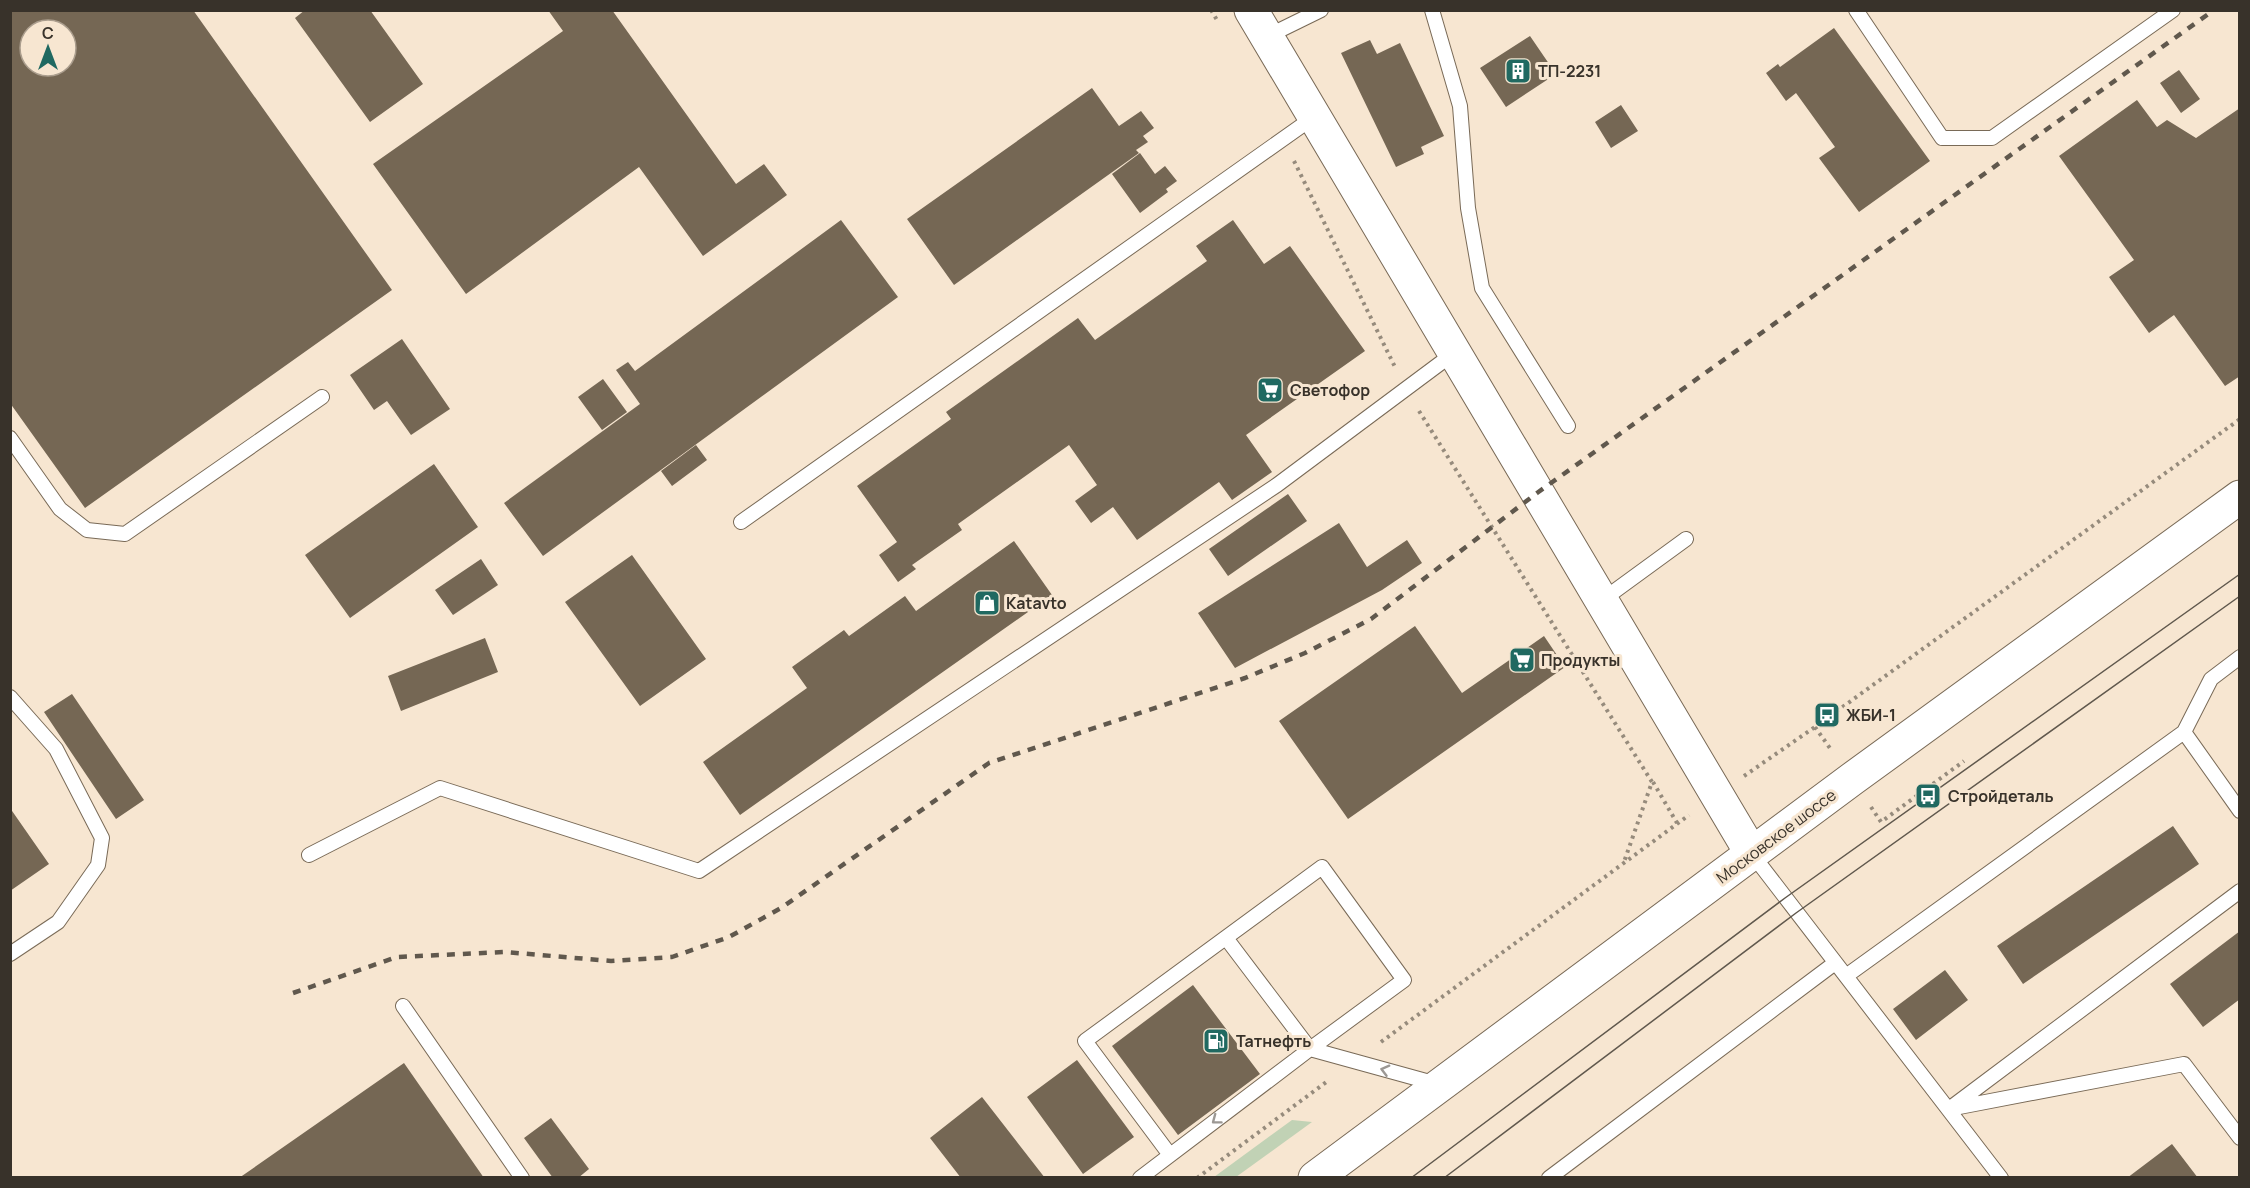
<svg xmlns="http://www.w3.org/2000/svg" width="2250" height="1188" font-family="Manrope,sans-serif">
<rect width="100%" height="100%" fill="#f7e6d1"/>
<path fill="#c1d2b5" d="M 1292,1120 L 1312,1122 L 1236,1177 L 1214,1177 Z"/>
<path fill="#756754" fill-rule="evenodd" d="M 10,10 L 193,10 L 392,290 L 85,508 L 10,403 ZM 30,30 L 66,30 L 66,66 L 30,66 Z
M 305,10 L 370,10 L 423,84 L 370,122 L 295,18 Z
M 548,10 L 612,10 L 736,184 L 764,164 L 787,195 L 703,256 L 639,167 L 466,294 L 373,164 L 563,31 Z
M 1834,28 L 1930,161 L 1859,212 L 1819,158 L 1835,147 L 1796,93 L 1786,101 L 1766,73 L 1778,64 L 1780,67 Z
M 1530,36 L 1556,74 L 1506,107 L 1480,68 Z
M 1370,40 L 1377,54 L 1400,43 L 1444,136 L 1421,147 L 1424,154 L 1396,167 L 1341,53 Z
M 2179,70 L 2200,99 L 2181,113 L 2160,83 Z
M 1092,88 L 1119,126 L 1141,111 L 1154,128 L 1143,136 L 1148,142 L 1136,150 L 1139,153 L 954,285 L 907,219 Z
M 2137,100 L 2157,127 L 2167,120 L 2196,138 L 2240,108 L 2240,376 L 2225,386 L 2174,315 L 2149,333 L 2109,277 L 2134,260 L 2059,156 Z
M 1621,105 L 1638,131 L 1611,148 L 1595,122 Z
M 1140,153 L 1155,174 L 1165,166 L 1177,181 L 1166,189 L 1168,192 L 1140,213 L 1112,174 Z
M 841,220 L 898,297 L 543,556 L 504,503 L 640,404 L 616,370 L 628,362 L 635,371 Z
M 1233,220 L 1264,264 L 1290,246 L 1365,351 L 1246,435 L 1272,472 L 1232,500 L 1219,482 L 1137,540 L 1113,507 L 1091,523 L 1075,501 L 1097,485 L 1069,445 L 958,524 L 962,530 L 912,565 L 916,569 L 898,582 L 879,555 L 897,542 L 857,486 L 951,419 L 946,412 L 1078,318 L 1095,340 L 1207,261 L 1196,246 Z
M 402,339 L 450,409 L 411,435 L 387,401 L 374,410 L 350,375 Z
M 603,379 L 627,412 L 602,430 L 578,397 Z
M 696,445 L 707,460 L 672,486 L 661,471 Z
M 434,464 L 478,527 L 350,618 L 305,555 Z
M 1288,494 L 1307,521 L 1228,576 L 1209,549 Z
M 1339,523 L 1367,567 L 1407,540 L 1422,563 L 1382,590 L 1235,668 L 1198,613 Z
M 1014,541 L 1052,595 L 740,815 L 703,762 L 807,688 L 792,667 L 844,630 L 849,636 L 905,596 L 916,611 Z
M 632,555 L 706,659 L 640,706 L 565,602 Z
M 481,559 L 498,585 L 453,615 L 435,590 Z
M 1415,626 L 1462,693 L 1544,636 L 1565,667 L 1348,819 L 1279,721 Z
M 485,638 L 498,672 L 401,711 L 388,676 Z
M 72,694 L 144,800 L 116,819 L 44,712 Z
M 10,808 L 49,864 L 10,891 Z
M 2173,826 L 2199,864 L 2023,984 L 1997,946 Z
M 2240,931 L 2240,999 L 2203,1027 L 2170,984 Z
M 1945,970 L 1968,1000 L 1916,1040 L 1893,1009 Z
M 1193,985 L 1260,1074 L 1178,1135 L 1112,1046 Z
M 1077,1060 L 1134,1137 L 1083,1174 L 1027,1097 Z
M 404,1063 L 484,1178 L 239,1178 Z
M 982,1097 L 1045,1178 L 961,1178 L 930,1138 Z
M 551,1118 L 589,1169 L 578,1178 L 553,1178 L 524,1138 Z
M 2172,1144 L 2198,1178 L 2127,1178 Z"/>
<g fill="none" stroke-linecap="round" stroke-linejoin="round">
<g stroke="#796a57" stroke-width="16">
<path id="lane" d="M 1432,10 L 1460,106 L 1468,208 L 1482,288 L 1568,426
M 1856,10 L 1942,138 L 1992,138 L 2173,10
M 1266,37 L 1321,10
M 10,438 L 60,509 L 87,530 L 125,534 L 322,397
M 741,522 L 1314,117
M 1601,601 L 1686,539
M 10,697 L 56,749 L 102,838 L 98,865 L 58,922 L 10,954
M 2184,732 L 2240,811
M 1752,854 L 2001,1178
M 309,855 L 440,788 L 699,871 L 1277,485 L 1454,353
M 1846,976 L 2184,732 L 2211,679 L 2240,657
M 403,1006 L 522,1178
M 1954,1108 L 2184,1064 L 2240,1138
M 1949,1109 L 2240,891
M 1170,1155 L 1085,1041 L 1322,867 L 1404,980 L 1310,1049 L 1226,938
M 1140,1178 L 1310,1049 L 1437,1084
M 1549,1178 L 1835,963"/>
</g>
<g stroke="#796a57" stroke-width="35">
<path id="secondary" d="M 1251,10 L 1752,854"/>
</g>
<g stroke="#796a57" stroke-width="35">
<path id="primary" d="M 1315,1178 L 1852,779 L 2240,497"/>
</g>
<path stroke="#968b7c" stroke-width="4" stroke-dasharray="3 4.5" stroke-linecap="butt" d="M 1211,10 L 1217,20
M 1294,161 L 1395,367
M 1419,411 L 1652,782 L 1624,862
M 1815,727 L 1832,751
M 1744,776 L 1815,727 L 2240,419
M 1653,782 L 1677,823
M 1871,807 L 1881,822 L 1964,761
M 1381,1042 L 1689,815
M 1197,1178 L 1329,1080"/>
<use href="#lane" stroke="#fff" stroke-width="14"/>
<use href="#secondary" stroke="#fff" stroke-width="33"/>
<use href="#primary" stroke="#fff" stroke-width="33"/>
<path stroke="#60584d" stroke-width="1.5" d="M 1411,1178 L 1785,898 L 2240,574
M 1444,1178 L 1796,913 L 2240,596"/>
<path stroke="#60584d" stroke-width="4.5" stroke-dasharray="8 8" stroke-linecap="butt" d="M 293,993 L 397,957 L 505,952 L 611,961 L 672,957 L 729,937 L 781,908 L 989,763 L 1245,678 L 1305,653 L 1371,619 L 1537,493 L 2214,10"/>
</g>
<defs><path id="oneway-chevron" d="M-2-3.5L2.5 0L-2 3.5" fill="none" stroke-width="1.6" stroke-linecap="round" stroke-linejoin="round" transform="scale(1.5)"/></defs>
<g stroke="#9c9894">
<use href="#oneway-chevron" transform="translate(1385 1070) rotate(-165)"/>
<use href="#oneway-chevron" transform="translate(1216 1120) rotate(143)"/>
</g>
<defs>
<g id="building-square" transform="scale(1.35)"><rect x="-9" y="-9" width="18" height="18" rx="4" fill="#206961" stroke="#f7e6d1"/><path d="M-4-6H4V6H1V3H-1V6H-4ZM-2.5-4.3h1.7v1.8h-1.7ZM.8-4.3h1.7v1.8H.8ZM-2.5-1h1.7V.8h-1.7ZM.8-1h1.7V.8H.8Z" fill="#fff"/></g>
<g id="supermarket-square" transform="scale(1.35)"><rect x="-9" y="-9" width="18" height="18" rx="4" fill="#206961" stroke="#f7e6d1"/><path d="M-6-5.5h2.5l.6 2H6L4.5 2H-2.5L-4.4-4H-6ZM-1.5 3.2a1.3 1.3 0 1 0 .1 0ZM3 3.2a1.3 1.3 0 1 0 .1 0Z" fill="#fff"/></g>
<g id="shop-square" transform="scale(1.35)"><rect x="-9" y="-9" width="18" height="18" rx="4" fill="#206961" stroke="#f7e6d1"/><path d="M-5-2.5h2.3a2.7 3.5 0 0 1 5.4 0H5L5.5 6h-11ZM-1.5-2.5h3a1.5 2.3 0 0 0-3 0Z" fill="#fff"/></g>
<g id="bus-square" transform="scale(1.35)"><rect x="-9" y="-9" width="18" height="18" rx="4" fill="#206961" stroke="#f7e6d1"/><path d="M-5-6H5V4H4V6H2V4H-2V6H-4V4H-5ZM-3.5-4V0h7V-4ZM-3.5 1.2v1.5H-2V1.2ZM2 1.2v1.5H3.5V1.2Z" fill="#fff"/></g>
<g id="fuel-square" transform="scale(1.35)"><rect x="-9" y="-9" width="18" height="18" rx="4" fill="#206961" stroke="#f7e6d1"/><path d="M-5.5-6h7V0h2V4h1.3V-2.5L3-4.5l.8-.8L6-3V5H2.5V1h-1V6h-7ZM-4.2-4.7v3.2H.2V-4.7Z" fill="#fff"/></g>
</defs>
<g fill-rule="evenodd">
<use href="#building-square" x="1518" y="71"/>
<use href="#supermarket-square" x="1270" y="390"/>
<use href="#shop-square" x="987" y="603"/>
<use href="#supermarket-square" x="1522" y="660"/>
<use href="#bus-square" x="1827" y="715"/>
<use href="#bus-square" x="1928" y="796"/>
<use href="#fuel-square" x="1216" y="1041"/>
</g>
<g text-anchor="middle" stroke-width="6" stroke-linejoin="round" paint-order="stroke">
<g font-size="16" font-weight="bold" fill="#38322a" stroke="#f7e6d1" text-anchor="start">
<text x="1538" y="77">ТП-2231</text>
<text x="1290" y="396">Светофор</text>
<text x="1006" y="609">Katavto</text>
<text x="1541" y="666">Продукты</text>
<text x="1846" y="721">ЖБИ-1</text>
<text x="1948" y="802">Стройдеталь</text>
<text x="1236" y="1047">Татнефть</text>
</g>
<g font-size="16" fill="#38322a" stroke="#f7e6d1">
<text transform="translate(1776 836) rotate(-37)" y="6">Московское шоссе</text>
</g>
</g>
<rect width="2250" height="1188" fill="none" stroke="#38322a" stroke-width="24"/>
<g transform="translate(48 48)"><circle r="28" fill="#f7e6d1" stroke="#ab9e8e" stroke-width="1.5"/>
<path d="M0-4.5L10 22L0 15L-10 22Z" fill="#206961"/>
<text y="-9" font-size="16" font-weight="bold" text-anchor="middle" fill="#38322a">С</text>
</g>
</svg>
